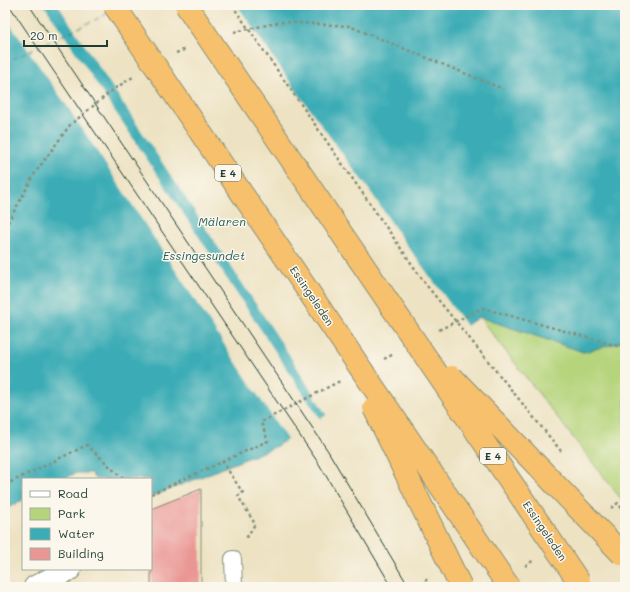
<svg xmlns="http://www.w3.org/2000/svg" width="630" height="592" font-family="Mali,sans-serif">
<rect width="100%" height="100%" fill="#fbf7ec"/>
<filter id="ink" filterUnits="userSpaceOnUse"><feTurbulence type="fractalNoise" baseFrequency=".025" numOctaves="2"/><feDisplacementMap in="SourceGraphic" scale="8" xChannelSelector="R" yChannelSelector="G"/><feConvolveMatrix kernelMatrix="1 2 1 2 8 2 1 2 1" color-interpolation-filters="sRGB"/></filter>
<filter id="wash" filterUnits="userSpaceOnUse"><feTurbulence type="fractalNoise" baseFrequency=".012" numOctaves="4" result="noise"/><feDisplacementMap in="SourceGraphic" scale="16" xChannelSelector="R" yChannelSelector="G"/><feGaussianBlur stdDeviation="0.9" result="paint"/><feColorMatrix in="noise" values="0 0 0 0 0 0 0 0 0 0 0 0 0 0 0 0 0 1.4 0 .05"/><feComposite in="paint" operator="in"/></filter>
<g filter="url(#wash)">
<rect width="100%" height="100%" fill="#ede2c2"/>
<path fill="#b5d47b" stroke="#6a8858" d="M 479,317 L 583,352 L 625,341 L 625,504 Z"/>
<path fill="#3bacb5" stroke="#2d7474" d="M 5,5 L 625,5 L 625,341 L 584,352 L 479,317 L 275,447 L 151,497 L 151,479 L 95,479 L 91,473 L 76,473 L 63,479 L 23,479 L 23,500 L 5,509 Z"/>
<path fill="#ede2c2" d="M 5,5 L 44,5 L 321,420 L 288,441 L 67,106 L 5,17 Z
M 58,5 L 237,5 L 297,92 L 372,194 L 401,237 L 467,327 L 327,416 L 285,348 Z"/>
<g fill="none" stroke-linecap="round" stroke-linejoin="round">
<path stroke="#275e5b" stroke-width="1" stroke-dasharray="5 4" stroke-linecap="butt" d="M 5,63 L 107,14"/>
</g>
<g id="blocks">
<path fill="#ea9694" d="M 201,489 L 201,587 L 151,587 L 151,509 Z"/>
</g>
</g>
<g filter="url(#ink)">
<use href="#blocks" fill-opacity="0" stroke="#86907b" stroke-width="1"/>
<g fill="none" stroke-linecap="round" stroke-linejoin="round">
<g stroke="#86907b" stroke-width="18">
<path id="lane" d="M 233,559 L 234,587"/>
</g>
<g stroke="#86907b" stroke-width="24">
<path id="street" d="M 35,587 L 70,569"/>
</g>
<path stroke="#86907b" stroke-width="2.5" stroke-dasharray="3 3" stroke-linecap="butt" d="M 234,32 L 281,22 L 349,26 L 503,89
M 176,53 L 186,49
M 5,228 L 35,173 L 70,125 L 114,89 L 133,77
M 439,330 L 482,308 L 618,346 L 625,343
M 384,359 L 394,354
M 222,461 L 243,493 L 238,496 L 255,524 L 245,540
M 5,485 L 87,445 L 123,479
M 151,494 L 268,441 L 261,422 L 340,381
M 611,508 L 618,503 L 625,513
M 525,566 L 534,560
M 423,587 L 428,576"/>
<use href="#lane" stroke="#fff" stroke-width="16"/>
<use href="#street" stroke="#fff" stroke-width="22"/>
<path stroke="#1f3d34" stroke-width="1" d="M 9,5 L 319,464 L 392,587
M 29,5 L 328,451 L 409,587"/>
<g stroke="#86907b" stroke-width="24" stroke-linecap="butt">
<path id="highway-bridge" d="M 114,5 L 509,587
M 186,5 L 579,582
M 452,377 L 622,554
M 374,408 L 461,587"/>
</g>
<path stroke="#86907b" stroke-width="2.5" stroke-dasharray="3 3" stroke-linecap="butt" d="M 232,5 L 427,286 L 561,451"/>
<use href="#highway-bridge" stroke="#f7c06c" stroke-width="22"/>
</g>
</g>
<g text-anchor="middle" stroke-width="3" stroke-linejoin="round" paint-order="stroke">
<g fill="#fbf7ec" stroke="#61756b" stroke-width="1">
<rect x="215" y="165" width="26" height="16" rx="3"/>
<rect x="480" y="448" width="26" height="16" rx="3"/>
</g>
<g font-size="10" font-weight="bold" fill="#1f3d34">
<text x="228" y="177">E 4</text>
<text x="493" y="460">E 4</text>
</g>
<g font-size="11" fill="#1f3d34" stroke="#fbf7ec">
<text transform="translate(312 296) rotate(56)" y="4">Essingeleden</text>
<text transform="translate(545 531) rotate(56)" y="4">Essingeleden</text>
</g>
<g font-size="12" font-style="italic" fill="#275e5b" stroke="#fbf7ec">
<text x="222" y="226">Mälaren</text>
<text x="204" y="260">Essingesundet</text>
</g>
</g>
<rect width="630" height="592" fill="none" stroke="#fbf7ec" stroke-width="20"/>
<rect x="22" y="478" width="130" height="92" fill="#fbf7ec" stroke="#a3ada2"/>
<rect x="30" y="491" width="20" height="6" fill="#ffffff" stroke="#a3ada2"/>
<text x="58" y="498" font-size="12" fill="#1f3d34">Road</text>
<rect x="30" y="508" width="20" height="12" fill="#b5d47b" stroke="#a3ada2"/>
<text x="58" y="518" font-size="12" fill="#1f3d34">Park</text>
<rect x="30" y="528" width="20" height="12" fill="#3bacb5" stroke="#a3ada2"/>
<text x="58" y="538" font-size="12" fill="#1f3d34">Water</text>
<rect x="30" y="548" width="20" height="12" fill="#ea9694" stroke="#a3ada2"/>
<text x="58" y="558" font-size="12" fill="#1f3d34">Building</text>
<path d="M24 40v6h83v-6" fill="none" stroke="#1f3d34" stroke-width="2"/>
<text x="30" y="40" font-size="12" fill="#1f3d34" stroke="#fbf7ec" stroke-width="3" paint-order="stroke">20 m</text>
</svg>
